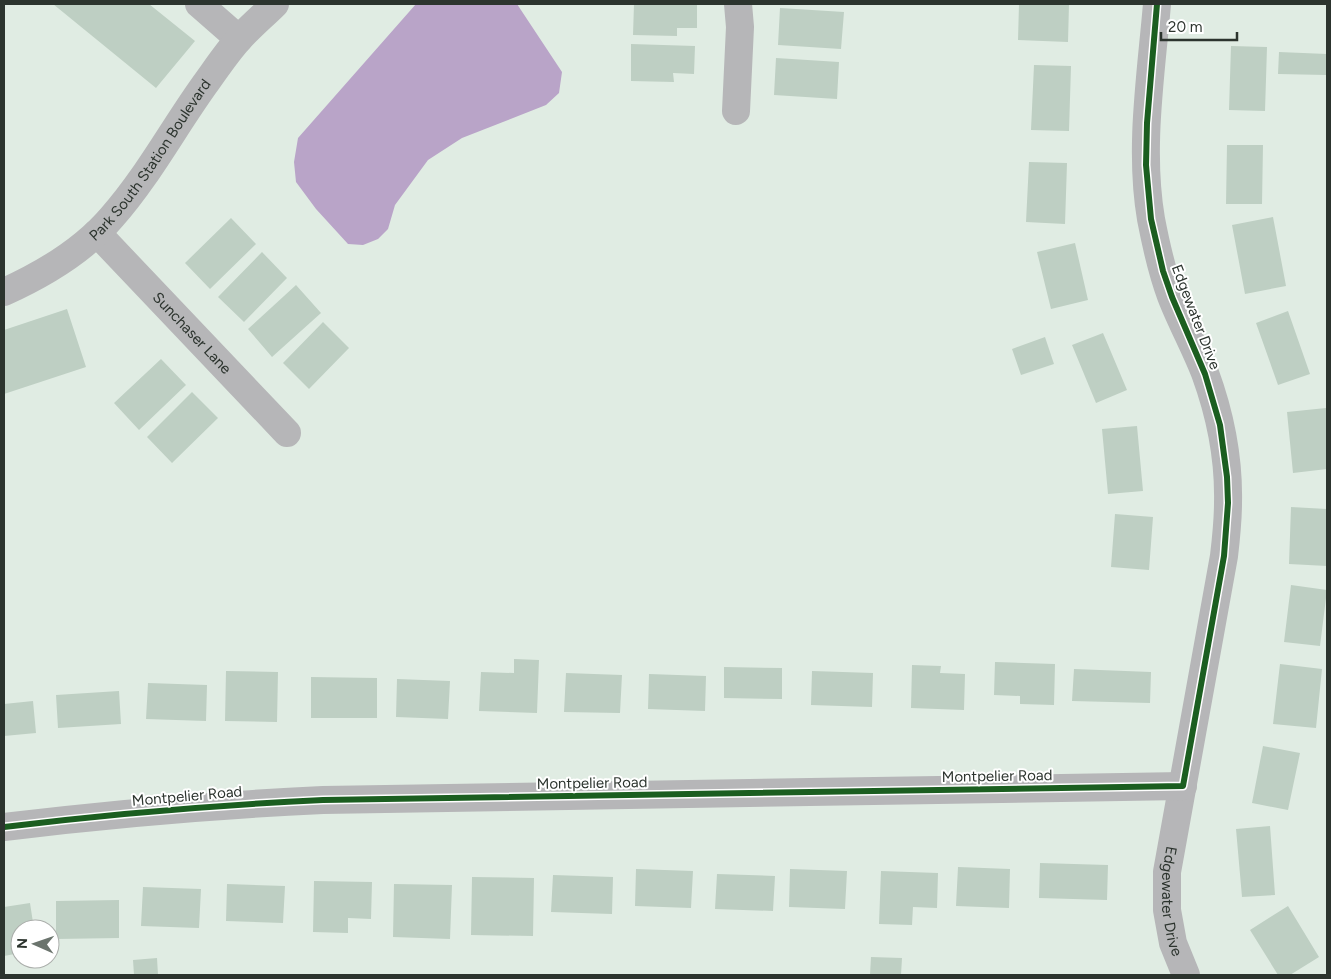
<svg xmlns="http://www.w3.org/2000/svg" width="1331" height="979" font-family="Figtree,sans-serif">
<rect width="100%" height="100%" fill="#e0ece3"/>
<path fill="#b9a4c8" d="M 416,4 L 517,4 L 562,72 L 559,93 L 546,105 L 462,138 L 428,160 L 395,205 L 388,229 L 378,239 L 363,245 L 348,244 L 316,209 L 296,182 L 294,162 L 298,138 Z"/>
<path fill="#becfc3" d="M 53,4 L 149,4 L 195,41 L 156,88 Z
M 634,4 L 697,4 L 697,28 L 677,28 L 677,36 L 633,35 Z
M 1019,4 L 1069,4 L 1068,42 L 1018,40 Z
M 780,8 L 844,12 L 841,49 L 778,45 Z
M 631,44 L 695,46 L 694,74 L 673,73 L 674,82 L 631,81 Z
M 1231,46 L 1267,47 L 1265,111 L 1229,110 Z
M 1279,52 L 1327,54 L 1326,75 L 1278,74 Z
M 776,58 L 839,62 L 837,99 L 774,95 Z
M 1034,65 L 1071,66 L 1069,131 L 1031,130 Z
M 1227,145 L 1263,145 L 1262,204 L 1226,204 Z
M 1029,162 L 1067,163 L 1065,224 L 1026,222 Z
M 1273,217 L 1286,286 L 1245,294 L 1232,225 Z
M 231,218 L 256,244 L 210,289 L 185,263 Z
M 1075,243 L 1088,300 L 1051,309 L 1037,252 Z
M 262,252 L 287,278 L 244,322 L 218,297 Z
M 296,285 L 321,313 L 272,357 L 248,329 Z
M 67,309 L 86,367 L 4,394 L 4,330 Z
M 1288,311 L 1310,374 L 1278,385 L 1256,323 Z
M 323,322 L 349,348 L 309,389 L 283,363 Z
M 1103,333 L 1127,390 L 1096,403 L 1072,345 Z
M 1045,337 L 1054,364 L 1021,375 L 1012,349 Z
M 161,359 L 186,385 L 139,430 L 114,403 Z
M 192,392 L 218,418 L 172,463 L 147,437 Z
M 1326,408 L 1327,469 L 1293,473 L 1287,412 Z
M 1137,426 L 1143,491 L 1108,494 L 1102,429 Z
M 1291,507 L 1327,509 L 1327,566 L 1289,564 Z
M 1115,514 L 1153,517 L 1149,570 L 1111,567 Z
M 1291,585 L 1327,590 L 1320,646 L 1284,642 Z
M 514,659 L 539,660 L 537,713 L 479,711 L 481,672 L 514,673 Z
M 995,662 L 1055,664 L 1054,705 L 1020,704 L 1020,696 L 994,695 Z
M 1280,664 L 1322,669 L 1316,728 L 1273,724 Z
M 912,665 L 941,666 L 940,673 L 965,674 L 964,710 L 911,708 Z
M 724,667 L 782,668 L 782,699 L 724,698 Z
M 1074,669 L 1151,672 L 1150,703 L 1072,701 Z
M 226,671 L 278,672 L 277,722 L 225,721 Z
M 812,671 L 873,673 L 872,707 L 811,705 Z
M 566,673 L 622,675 L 620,713 L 564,712 Z
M 649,674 L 706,676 L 705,711 L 648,709 Z
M 311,677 L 377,678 L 377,718 L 311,718 Z
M 397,679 L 450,681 L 448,719 L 396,717 Z
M 148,683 L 207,685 L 206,721 L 146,719 Z
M 119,691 L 121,724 L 58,728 L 56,695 Z
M 33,701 L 36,733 L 4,736 L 4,704 Z
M 1263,746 L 1300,753 L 1288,810 L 1252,803 Z
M 1270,826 L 1275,895 L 1242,897 L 1236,829 Z
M 1040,863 L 1108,865 L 1107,900 L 1039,898 Z
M 958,867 L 1010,869 L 1009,908 L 956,906 Z
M 636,869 L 693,871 L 691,908 L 635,906 Z
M 790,869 L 847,871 L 845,909 L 789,907 Z
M 881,871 L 938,873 L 937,908 L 913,907 L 912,925 L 879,924 Z
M 717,874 L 775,876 L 773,911 L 715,909 Z
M 553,875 L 613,877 L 612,914 L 551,912 Z
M 472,877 L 534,878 L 533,936 L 471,935 Z
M 314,881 L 372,882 L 371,919 L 348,918 L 348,933 L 313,932 Z
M 227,884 L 285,886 L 283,923 L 226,921 Z
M 394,884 L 452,885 L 450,939 L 393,937 Z
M 143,887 L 201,889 L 199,928 L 141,926 Z
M 119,900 L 119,938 L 56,939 L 56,901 Z
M 30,903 L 34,929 L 20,929 L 20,953 L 4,956 L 4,907 Z
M 1288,906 L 1319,957 L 1290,975 L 1278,975 L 1250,930 Z
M 871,957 L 902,958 L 901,975 L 870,975 Z
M 157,958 L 158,975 L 134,975 L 133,960 Z"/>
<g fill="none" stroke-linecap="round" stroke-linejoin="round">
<g stroke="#b6b6b8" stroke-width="28">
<path d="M 199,4 L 239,39"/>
<path id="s1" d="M 1157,4 C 1151,75 1139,149 1151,219 C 1156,245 1162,272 1171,296 C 1181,322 1195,347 1205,373 C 1220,414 1229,460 1228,503 C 1228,521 1226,539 1224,556 L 1167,872 L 1167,910 L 1173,943 L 1186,975"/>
<path d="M 736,111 L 740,27 L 738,4"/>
<path id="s2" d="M 97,233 L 287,433"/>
<path id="s3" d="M 4,292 C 44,274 83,251 112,217 C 149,175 175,125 208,80 C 218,66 228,51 240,38 C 251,26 264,15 275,4"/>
<path d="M 4,827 C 110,814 216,805 323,800 L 1183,786"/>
</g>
<g stroke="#fff" stroke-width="9">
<path id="cycleway" d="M 4,827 C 110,814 216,805 323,800 L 1183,786 L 1224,556 L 1228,503 L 1227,477 L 1220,425 L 1205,374 L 1172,297 L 1163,271 L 1151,219 L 1146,165 L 1147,123 L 1157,4"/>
</g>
<use href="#cycleway" stroke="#1b5e20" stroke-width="6"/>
</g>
<g text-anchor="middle" stroke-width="4" stroke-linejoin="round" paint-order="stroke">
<g font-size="15" fill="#2c342e" stroke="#fff">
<text dy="5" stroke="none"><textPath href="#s3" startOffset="201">Park South Station Boulevard</textPath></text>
<text transform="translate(1196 317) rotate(69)" y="5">Edgewater Drive</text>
<text dy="5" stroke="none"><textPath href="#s2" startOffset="138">Sunchaser Lane</textPath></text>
<text transform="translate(997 776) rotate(-1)" y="5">Montpelier Road</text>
<text transform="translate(592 783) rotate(-1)" y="5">Montpelier Road</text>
<text transform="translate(187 796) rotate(-5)" y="5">Montpelier Road</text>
<text dy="5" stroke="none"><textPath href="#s1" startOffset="916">Edgewater Drive</textPath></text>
</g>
</g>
<rect width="1331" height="979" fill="none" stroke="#2c342e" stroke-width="10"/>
<g transform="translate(35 944) rotate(272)"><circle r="24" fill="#ffffff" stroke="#abaeab"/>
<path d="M0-4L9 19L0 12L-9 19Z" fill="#6b746d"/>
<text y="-8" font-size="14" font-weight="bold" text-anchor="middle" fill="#2c342e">N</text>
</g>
<path d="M1161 32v8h76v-8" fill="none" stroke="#2c342e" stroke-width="2.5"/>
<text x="1168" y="32" font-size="15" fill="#2c342e" stroke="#ffffff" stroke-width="4" paint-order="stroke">20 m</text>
</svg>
